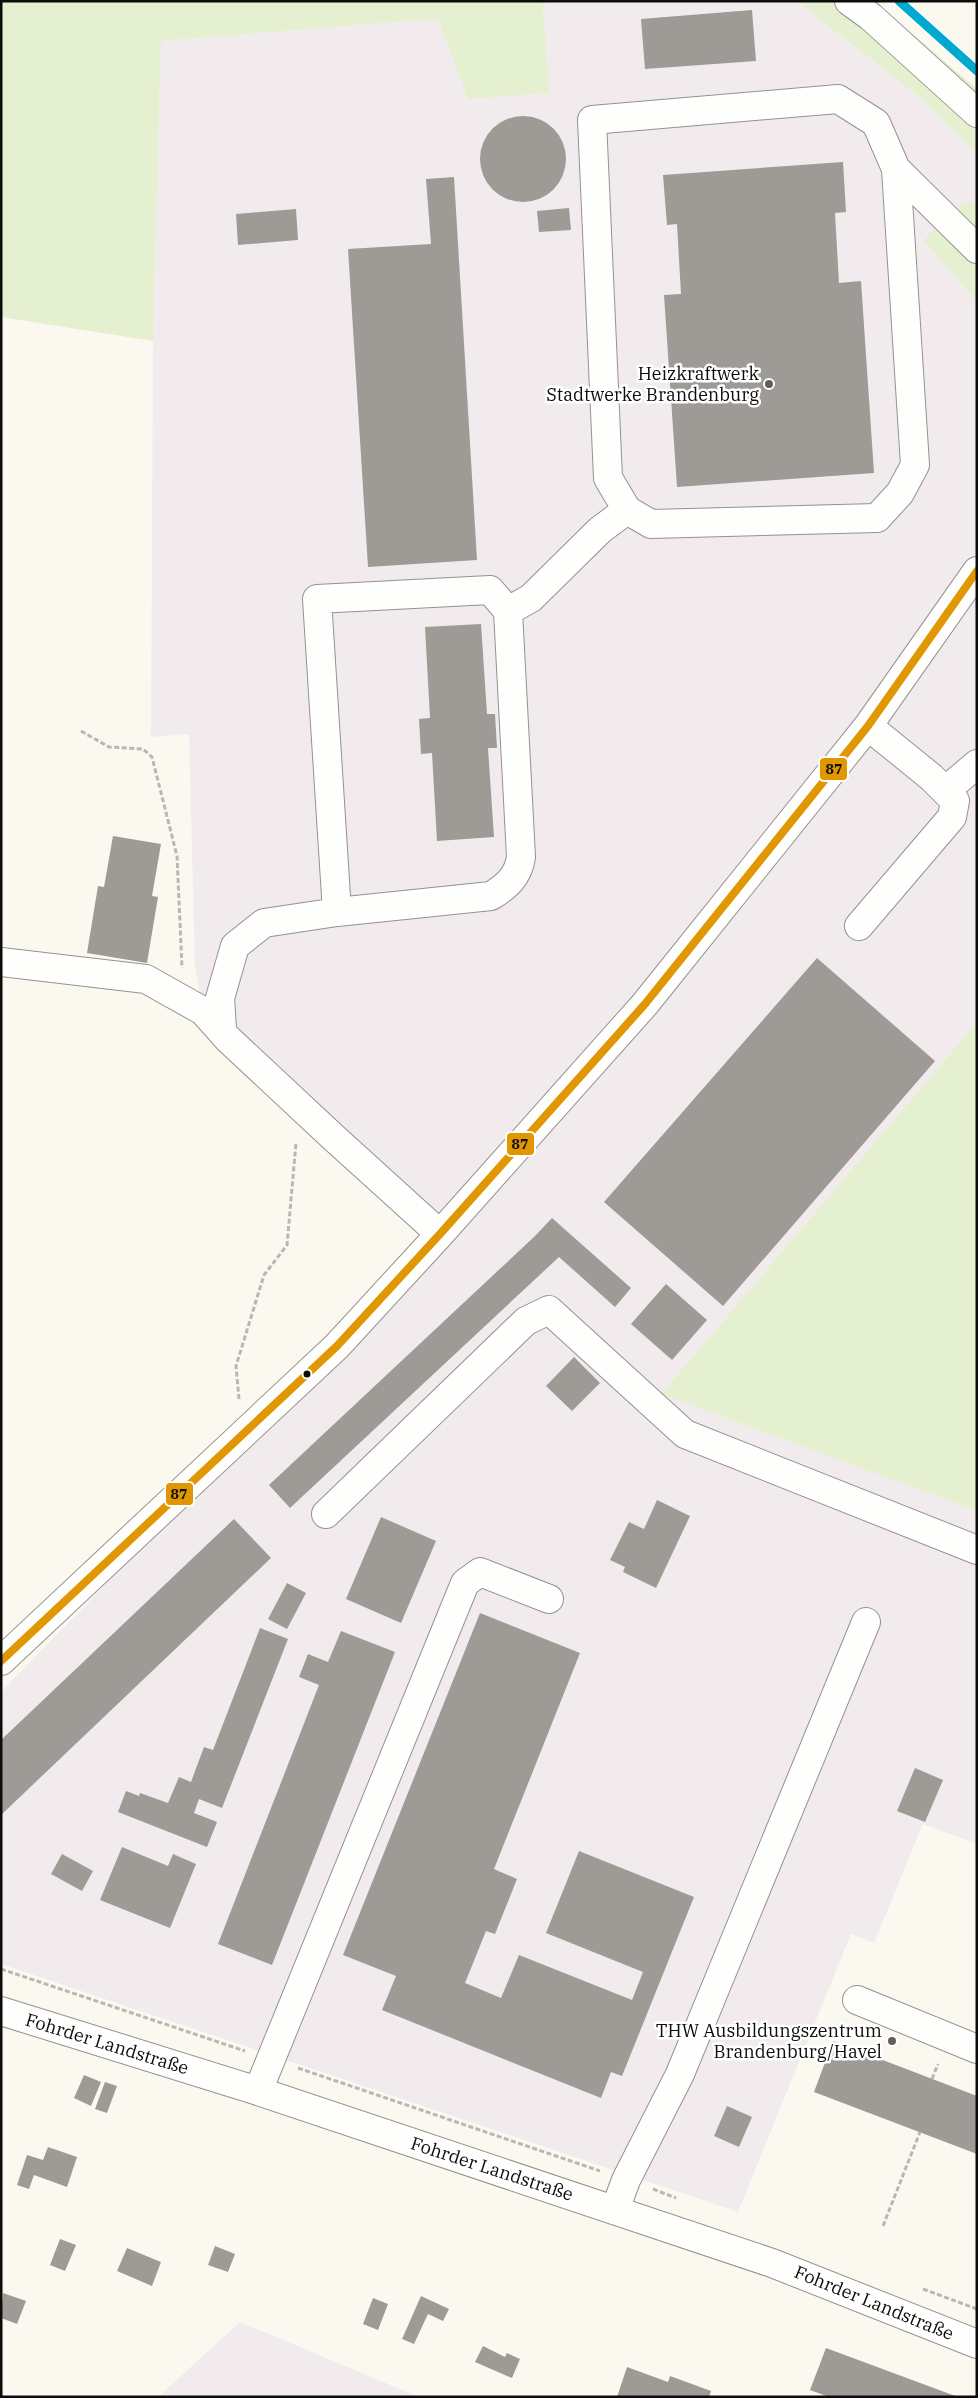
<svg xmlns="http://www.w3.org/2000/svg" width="978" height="2398" font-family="'IBM Plex Serif',serif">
<rect width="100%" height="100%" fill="#fbf8f0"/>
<path fill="#f2ebee" d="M 560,1 L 796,1 L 916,94 L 977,154 L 977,203 L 963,203 L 923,240 L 977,302 L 977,1022 L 661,1394 L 977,1511 L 977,1844 L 923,1824 L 874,1943 L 851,1934 L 738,2212 L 1,1964 L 1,1692 L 337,1346 L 440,1234 L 203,1011 L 195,968 L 189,734 L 151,737 L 153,341 L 161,41 L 438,19 L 468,98 L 548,93 L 543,2 Z
M 240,2322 L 419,2397 L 158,2397 Z"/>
<path fill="#e5f0d0" d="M 1,1 L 560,1 L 543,3 L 549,93 L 468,99 L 438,19 L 161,41 L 153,341 L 1,317 Z
M 796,1 L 874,1 L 977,89 L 977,154 L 916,94 Z
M 963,203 L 977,203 L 977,302 L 923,240 Z
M 977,1022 L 977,1511 L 661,1394 Z"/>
<path fill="#9e9a96" d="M 752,10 L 756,61 L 645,69 L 641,19 Z
M480 159a43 43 0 1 1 86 0a43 43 0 1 1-86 0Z
M 843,162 L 846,212 L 835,213 L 839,283 L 861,281 L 874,473 L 677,487 L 664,295 L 681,294 L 677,224 L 667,225 L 663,175 Z
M 454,177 L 477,560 L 368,567 L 348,249 L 431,244 L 426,179 Z
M 569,208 L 571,230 L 539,232 L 537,211 Z
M 296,209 L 298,240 L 238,245 L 236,214 Z
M 481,624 L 487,714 L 495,714 L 497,748 L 488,748 L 494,837 L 437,841 L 432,753 L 421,754 L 419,719 L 430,718 L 425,627 Z
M 113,836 L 161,844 L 152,896 L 158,897 L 147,963 L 87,953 L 98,886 L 104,887 Z
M 817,958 L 935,1061 L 723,1306 L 604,1202 Z
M 552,1218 L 631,1288 L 615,1307 L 559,1257 L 290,1508 L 269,1485 L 535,1236 Z
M 666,1284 L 707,1320 L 672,1360 L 631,1324 Z
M 574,1357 L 600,1383 L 572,1411 L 546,1386 Z
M 657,1500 L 690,1516 L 656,1588 L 623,1572 L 625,1567 L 610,1560 L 629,1522 L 644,1529 Z
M 381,1517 L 436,1541 L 401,1623 L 346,1599 Z
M 234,1519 L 271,1558 L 1,1815 L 1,1740 Z
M 287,1583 L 306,1593 L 287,1629 L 268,1619 Z
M 480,1613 L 580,1653 L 494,1869 L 517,1879 L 495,1934 L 486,1931 L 465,1983 L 501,1998 L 519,1955 L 632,2000 L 643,1972 L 546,1933 L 579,1851 L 694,1897 L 622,2076 L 611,2072 L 601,2098 L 382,2010 L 396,1976 L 343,1955 Z
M 260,1628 L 288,1639 L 222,1808 L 199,1799 L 194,1813 L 217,1822 L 207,1847 L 118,1812 L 126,1791 L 139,1796 L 140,1793 L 168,1803 L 179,1777 L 191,1782 L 204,1747 L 213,1750 Z
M 341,1631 L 395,1652 L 272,1965 L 218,1944 L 319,1685 L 299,1677 L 308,1654 L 328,1662 Z
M 915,1768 L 943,1780 L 925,1822 L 897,1811 Z
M 122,1847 L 168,1866 L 173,1854 L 196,1864 L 170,1928 L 100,1900 Z
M 62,1854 L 93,1871 L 82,1891 L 51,1874 Z
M 833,2041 L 977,2096 L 977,2154 L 814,2092 Z
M 84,2075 L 101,2082 L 91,2106 L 74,2098 Z
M 105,2082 L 117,2086 L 107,2113 L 95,2109 Z
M 727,2106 L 752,2117 L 739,2147 L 714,2136 Z
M 48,2147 L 77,2157 L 67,2187 L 34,2175 L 29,2189 L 17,2185 L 27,2155 L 43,2160 Z
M 60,2239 L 76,2245 L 65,2271 L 50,2265 Z
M 215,2246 L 235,2254 L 228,2272 L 208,2265 Z
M 127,2248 L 161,2262 L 152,2286 L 117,2271 Z
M 3,2293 L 26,2301 L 17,2324 L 1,2318 Z
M 421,2296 L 449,2309 L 443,2321 L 428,2314 L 414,2344 L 402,2339 Z
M 373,2298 L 388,2304 L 378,2330 L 363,2324 Z
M 483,2346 L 505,2357 L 507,2353 L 520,2359 L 512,2378 L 475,2362 Z
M 826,2348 L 958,2397 L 829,2397 L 810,2390 Z
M 627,2367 L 668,2382 L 670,2376 L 711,2391 L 709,2397 L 617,2397 Z"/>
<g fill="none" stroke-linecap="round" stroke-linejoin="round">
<g stroke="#94928f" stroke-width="30">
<path id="minor" d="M 849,1 L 871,17 L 977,113
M 896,169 L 915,465 L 900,493 L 877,518 L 651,524 L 627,510 L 608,478 L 592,120 L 838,99 L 876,123 L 896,169 L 977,249
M 508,611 L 531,598 L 600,530 L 627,510
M 945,791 L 977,764
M 859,926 L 952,817 L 955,801 L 931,777 L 868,726
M 1,962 L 146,979 L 203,1011 L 228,1039 L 333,1137 L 440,1234
M 222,1029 L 220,998 L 235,946 L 264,923 L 337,912 L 491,896 C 507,886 518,877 521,857 L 508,611 L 490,590 L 317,599 L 337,912
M 326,1514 L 526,1321 L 549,1310 L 685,1434 L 977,1550
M 1,1661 L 337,1346 L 440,1234 L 645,1004 L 868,726 L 977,571
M 857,2000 L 977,2049
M 1,2011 L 258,2091 L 772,2263 L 977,2344
M 258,2091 L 465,1583 L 480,1572 L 549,1599
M 615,2210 L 626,2180 L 680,2074 L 866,1622"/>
</g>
<path stroke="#b7b7b5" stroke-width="3" stroke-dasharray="5 2.5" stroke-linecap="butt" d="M 81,731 L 109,747 L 143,749 L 152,757 L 177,856 L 182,968
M 239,1399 L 236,1366 L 264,1275 L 287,1245 L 296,1143
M 1,1969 L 245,2051
M 298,2068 L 600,2171
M 932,2079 L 938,2064
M 653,2189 L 676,2198
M 883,2226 L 920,2132
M 923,2289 L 977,2309"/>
<use href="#minor" stroke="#fefefd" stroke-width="28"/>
<g stroke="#fff" stroke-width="11">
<path id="bus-1" d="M 1,1661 L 337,1346 L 440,1234 L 645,1004 L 868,726 L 977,571"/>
</g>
<use href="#bus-1" stroke="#e09701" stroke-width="8"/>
<g stroke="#fff" stroke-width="12">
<path id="rail-1" d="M 899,1 L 977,71"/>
</g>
<use href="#rail-1" stroke="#00a9ce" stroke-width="9"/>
</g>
<g fill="#605f5c" stroke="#fff" stroke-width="2">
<circle cx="769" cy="384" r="5"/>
<circle cx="892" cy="2041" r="5"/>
</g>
<circle fill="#0c0c0c" stroke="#fff" stroke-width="2" cx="307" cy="1374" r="4.5"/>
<g text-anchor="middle" stroke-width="5" stroke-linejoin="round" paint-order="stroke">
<g font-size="18" fill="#0c0c0c" stroke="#fff" text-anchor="end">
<text x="759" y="380">Heizkraftwerk<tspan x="759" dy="21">Stadtwerke Brandenburg</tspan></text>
<text x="882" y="2037">THW Ausbildungszentrum<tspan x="882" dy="21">Brandenburg/Havel</tspan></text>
</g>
<g font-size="18" fill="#0c0c0c" stroke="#fff">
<text transform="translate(107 2044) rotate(17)" y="6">Fohrder Landstraße</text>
<text transform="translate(492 2169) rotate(18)" y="6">Fohrder Landstraße</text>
<text transform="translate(874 2303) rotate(22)" y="6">Fohrder Landstraße</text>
</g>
</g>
<g stroke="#fff" stroke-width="2">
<rect x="819" y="757" width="29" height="24" rx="5" fill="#e09701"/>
<rect x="506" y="1132" width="29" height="24" rx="5" fill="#e09701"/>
<rect x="165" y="1482" width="29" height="24" rx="5" fill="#e09701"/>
</g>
<g font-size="14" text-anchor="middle" font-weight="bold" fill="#111">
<text x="834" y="774">87</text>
<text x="520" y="1149">87</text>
<text x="179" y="1499">87</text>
</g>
<rect width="978" height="2398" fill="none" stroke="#0c0c0c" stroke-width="5"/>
</svg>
